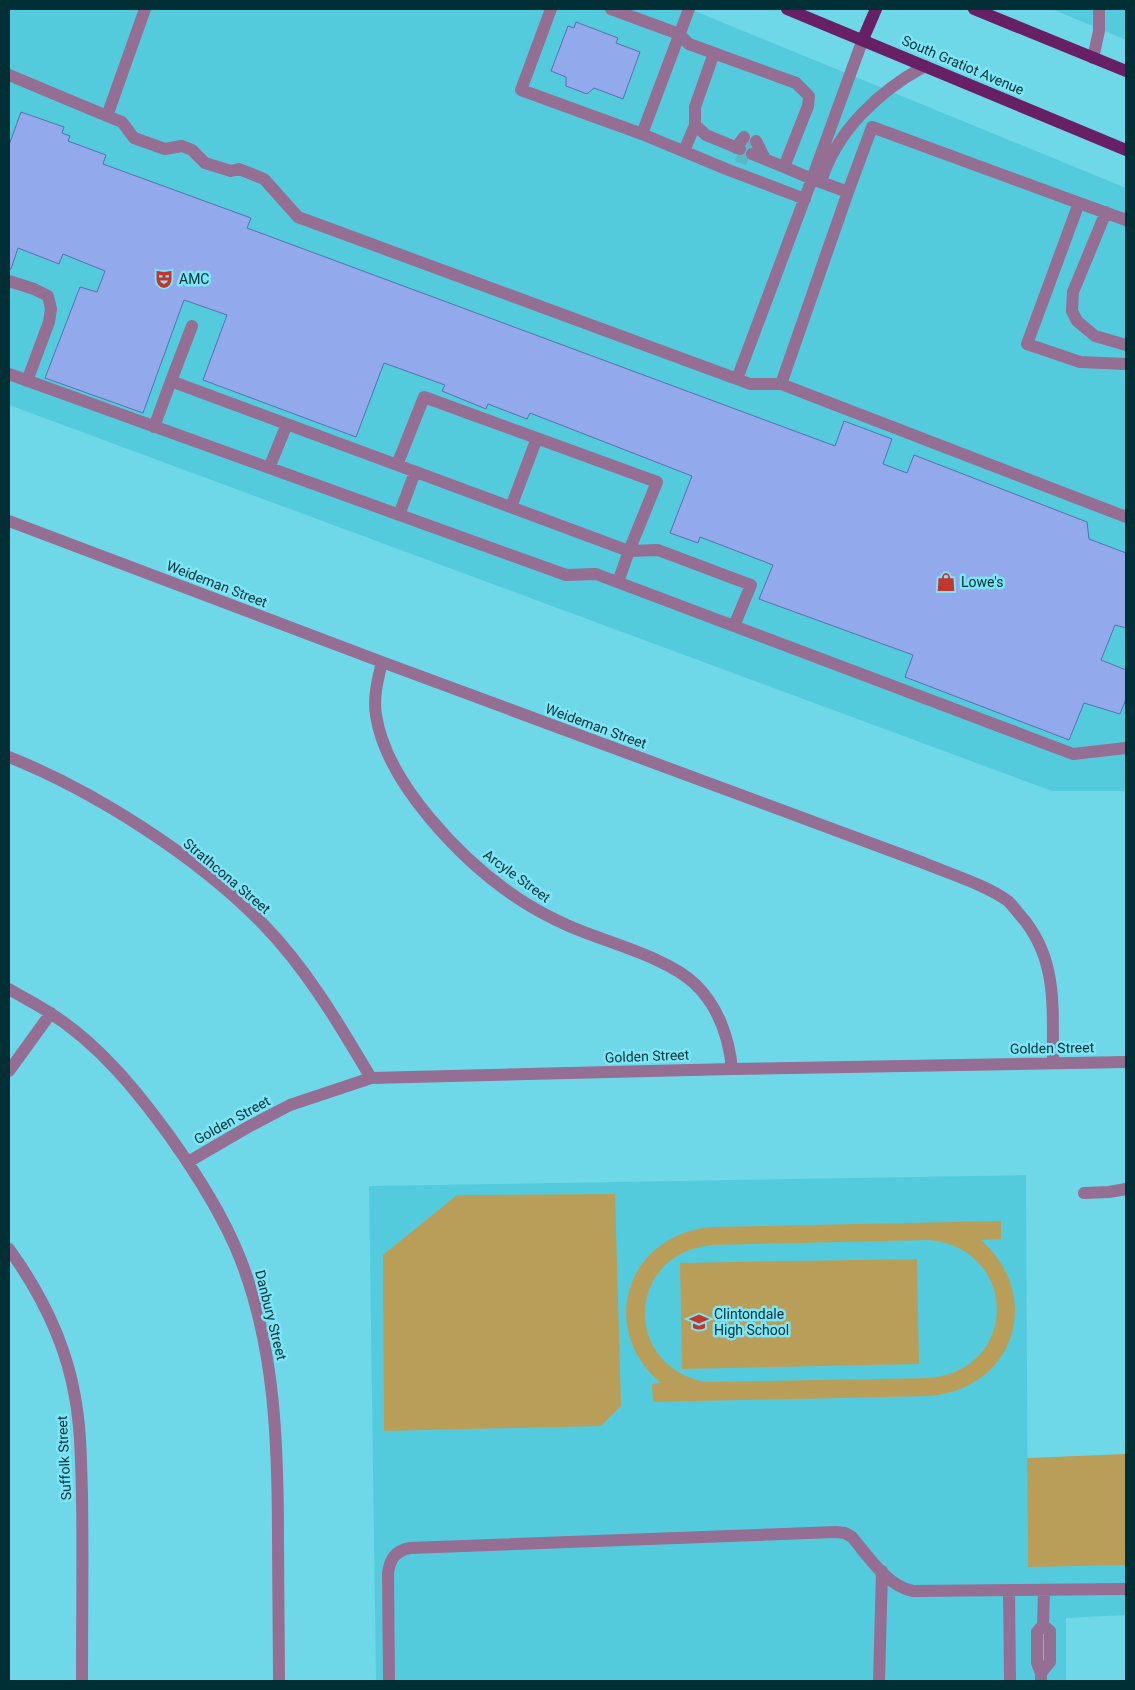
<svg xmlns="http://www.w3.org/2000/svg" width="1135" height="1690" font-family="Roboto,sans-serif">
<rect width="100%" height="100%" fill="#6fd8e8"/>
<path fill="#54cbdc" d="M 9,9 L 690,9 L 1126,188 L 1126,791 L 1052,791 L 9,405 Z
M 1052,9 L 1126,9 L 1126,40 Z
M 1026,1175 L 1028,1566 L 1126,1565 L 1126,1615 L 1066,1618 L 1066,1681 L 376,1681 L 369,1186 Z"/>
<path fill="#b99e59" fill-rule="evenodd" d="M 615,1194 L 621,1406 L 601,1426 L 384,1431 L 383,1255 L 457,1195 Z
M 1001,1221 L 1001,1239 L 981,1240 C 1044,1296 1015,1388 931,1396 L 653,1402 L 652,1384 L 661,1383 C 596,1328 627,1235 711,1227 ZM 928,1240 C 1018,1247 1021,1369 930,1378 L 704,1382 C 621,1364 627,1253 712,1245 Z
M 917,1259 L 919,1364 L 682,1369 L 680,1263 Z
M 1126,1454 L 1126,1565 L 1028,1567 L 1027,1458 Z"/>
<path fill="#92a9ec" stroke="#596eab" d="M 576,22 L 618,38 L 616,43 L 640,52 L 623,99 L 594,88 L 587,94 L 566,86 L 566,77 L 551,71 L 568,26 L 574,28 Z
M 21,112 L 64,127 L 62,133 L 70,136 L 68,141 L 106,155 L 103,164 L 251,218 L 247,228 L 835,446 L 844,421 L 892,439 L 883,464 L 907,473 L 914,455 L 1087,522 L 1089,539 L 1126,553 L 1126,628 L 1115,625 L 1101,660 L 1126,670 L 1126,699 L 1120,714 L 1084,703 L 1069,740 L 905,677 L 913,655 L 759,599 L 773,565 L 700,537 L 698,543 L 670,533 L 692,476 L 530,413 L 527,419 L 488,404 L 486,409 L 442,391 L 445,385 L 384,363 L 356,437 L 203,380 L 227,315 L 184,300 L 143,413 L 45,378 L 80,287 L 97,292 L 105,271 L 63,254 L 59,264 L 18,248 L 11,269 L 9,269 L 9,145 Z"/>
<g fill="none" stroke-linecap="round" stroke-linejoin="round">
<path stroke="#59b6c4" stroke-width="12" stroke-dasharray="12 6" stroke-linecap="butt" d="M 742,143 L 754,148
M 737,155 L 749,160"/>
<path stroke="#956e93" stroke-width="12" d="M 551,9 L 521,90 L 642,134 L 726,169 L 805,199
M 714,53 L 695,107 L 695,125 L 706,135 L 740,149
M 1093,58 L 1099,31 L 1099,9
M 9,75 L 107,116 L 145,9
M 107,116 L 122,122 L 134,138 L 165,149 L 182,146 L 192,150 L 205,163 L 231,171 L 239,169 L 264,179 L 298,217 L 737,379 L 812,179 L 784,167 L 808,106 L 809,96 L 796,83 L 689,44 L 679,34 L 611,9
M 642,134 L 689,9
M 756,141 L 765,159
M 736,148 L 744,137
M 684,151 L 695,125
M 752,154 L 784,167
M 821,182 C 836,131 879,91 925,66
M 848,192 L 812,179 L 863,39
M 1079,203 L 1126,220
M 1106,212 L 1073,292 L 1072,311 L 1077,321 L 1095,336 L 1126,345
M 9,281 L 34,289 L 48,296 L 51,309 L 49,322 L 27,381
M 9,374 L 566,575 L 596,574 L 1073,754 L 1126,748
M 737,379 L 750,384 L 781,384 L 1126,517
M 171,381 L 192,326
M 781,384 L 848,192 L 872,127 L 1079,203 L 1027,344 L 1080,362 L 1126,364
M 154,427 L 171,381 L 629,551 L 618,582
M 397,465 L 424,397 L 657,482 L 629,551 L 658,550 L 751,585 L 734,626
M 269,468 L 287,424
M 511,507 L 537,438
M 399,515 L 415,472
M 9,521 L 382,662 L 924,863 C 950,874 986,885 1008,901 C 1012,905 1016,910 1020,915 C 1059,959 1052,1009 1053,1063
M 382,662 C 378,679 373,697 376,715 C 386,783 463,862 519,899 C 534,909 551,918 569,926 C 605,942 667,957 695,984 C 718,1006 729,1038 732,1069
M 9,757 C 96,792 196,856 262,923 C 307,969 339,1024 371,1078
M 9,989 C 22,997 37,1004 50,1013 C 99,1044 137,1091 171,1138 C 197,1175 223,1215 240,1258 C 275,1347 278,1443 278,1539 C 278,1586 279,1634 279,1681
M 9,1071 L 51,1013
M 188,1162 L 248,1127 L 290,1105 L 371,1078 L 732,1069 L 1126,1062
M 1084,1193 L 1109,1192 L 1126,1189
M 9,1249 C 40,1292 66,1344 75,1397 C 81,1429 81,1463 82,1495 C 83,1557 82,1619 82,1681
M 1009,1590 L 1010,1681
M 1041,1673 L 1050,1662 L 1050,1631 L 1043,1625
M 389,1681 L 388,1573 C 390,1559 395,1551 410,1548 L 836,1532 L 845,1533 L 852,1537 C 868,1556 888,1587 913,1591 L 1126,1589
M 879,1681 L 882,1571
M 1041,1681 L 1041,1673 L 1037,1663 L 1037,1632 L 1043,1625 L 1044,1590"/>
<path stroke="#672065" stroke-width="12" d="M 787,9 L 1126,150
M 974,9 L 1126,71
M 863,39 L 876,9"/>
</g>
<defs>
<g id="theatre-bare" transform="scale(1.5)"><path d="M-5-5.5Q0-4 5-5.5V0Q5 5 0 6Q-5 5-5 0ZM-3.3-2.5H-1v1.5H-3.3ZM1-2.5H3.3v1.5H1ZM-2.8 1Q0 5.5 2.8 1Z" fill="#c3362b" stroke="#7ce5f6" stroke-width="2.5" paint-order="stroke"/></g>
<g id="shop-bare" transform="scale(1.5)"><path d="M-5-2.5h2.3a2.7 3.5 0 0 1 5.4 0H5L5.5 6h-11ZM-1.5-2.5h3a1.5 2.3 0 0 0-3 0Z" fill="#c3362b" stroke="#7ce5f6" stroke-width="2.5" paint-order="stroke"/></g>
<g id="school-bare" transform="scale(1.5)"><path d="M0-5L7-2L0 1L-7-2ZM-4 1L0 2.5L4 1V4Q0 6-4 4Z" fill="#c3362b" stroke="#7ce5f6" stroke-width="2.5" paint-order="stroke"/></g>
</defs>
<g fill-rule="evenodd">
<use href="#theatre-bare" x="164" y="279"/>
<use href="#shop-bare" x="946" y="582"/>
<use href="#school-bare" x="699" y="1322"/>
</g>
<g text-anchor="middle" stroke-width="5" stroke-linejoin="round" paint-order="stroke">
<g font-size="14" fill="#002f36" stroke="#7ce5f6">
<text transform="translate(963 65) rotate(23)" y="5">South Gratiot Avenue</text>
<text transform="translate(217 584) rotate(21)" y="5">Weideman Street</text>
<text transform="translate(596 726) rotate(20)" y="5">Weideman Street</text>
<text transform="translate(227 876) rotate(40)" y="5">Strathcona Street</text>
<text transform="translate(517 876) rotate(36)" y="5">Arcyle Street</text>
<text transform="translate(1052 1048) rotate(-1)" y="5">Golden Street</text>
<text transform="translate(647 1056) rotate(-2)" y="5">Golden Street</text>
<text transform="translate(232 1120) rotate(-29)" y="5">Golden Street</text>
<text transform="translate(271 1315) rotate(76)" y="5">Danbury Street</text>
<text transform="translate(64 1458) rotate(-93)" y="5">Suffolk Street</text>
</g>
<g font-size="14" fill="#002f36" stroke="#7ce5f6" text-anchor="start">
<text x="179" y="284">AMC</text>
<text x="961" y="587">Lowe's</text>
<text x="714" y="1319">Clintondale<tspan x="714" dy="16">High School</tspan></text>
</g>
</g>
<rect width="1135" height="1690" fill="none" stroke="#002f36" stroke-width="20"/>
</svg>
